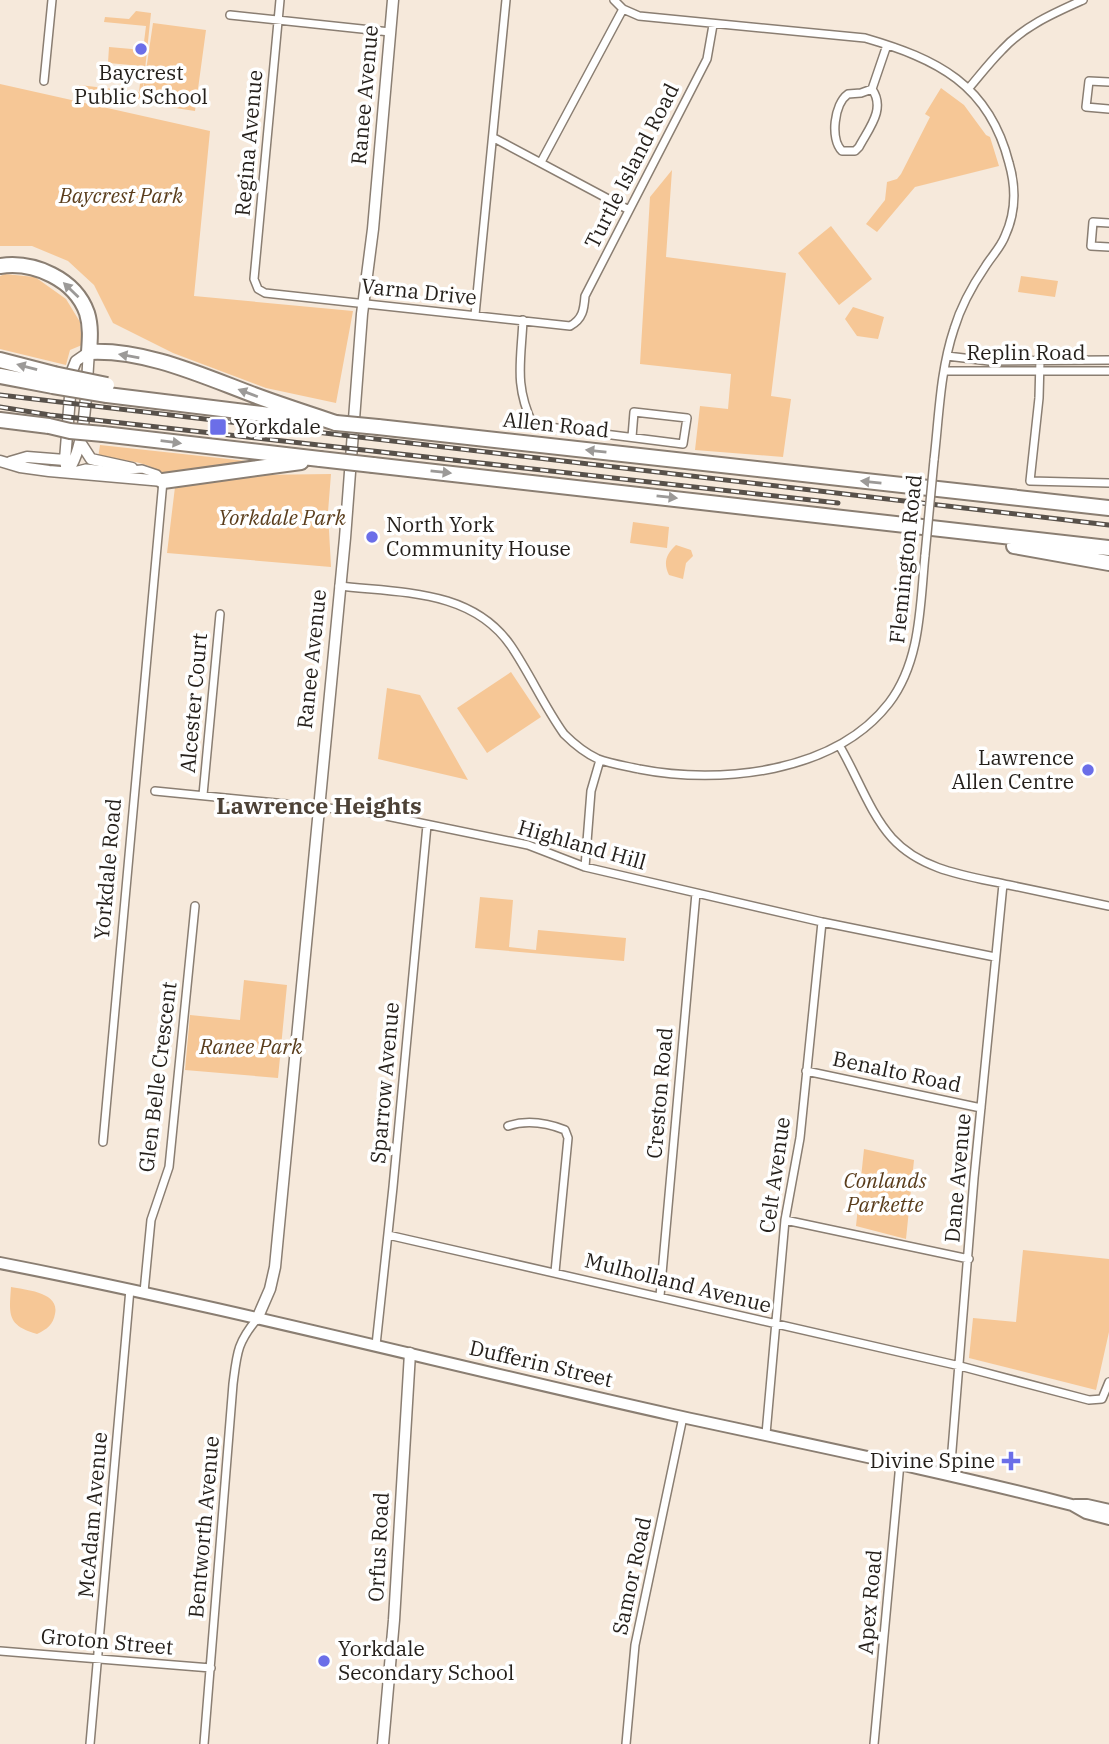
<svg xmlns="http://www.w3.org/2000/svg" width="1109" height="1744" font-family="'IBM Plex Serif',serif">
<rect width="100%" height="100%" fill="#f6e9db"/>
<path fill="#f6c796" d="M 136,11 L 151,13 L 142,98 L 153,23 L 206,30 L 195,111 L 142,103 L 142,101 L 79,95 L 79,85 L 139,92 L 142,66 L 108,63 L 109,47 L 143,50 L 146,26 L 104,22 L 105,17 L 129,19 Z
M 0,84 L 210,131 L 194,296 L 353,311 L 336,403 L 266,388 L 173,353 L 113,323 L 94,285 L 68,261 L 32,246 L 0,246 Z
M 941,88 L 964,105 L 986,135 L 990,137 L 999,166 L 915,187 L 877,232 L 866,224 L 885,200 L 887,182 L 897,179 L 901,174 L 930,117 L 925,114 Z
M 672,170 L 666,257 L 786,273 L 771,396 L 791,399 L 783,457 L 695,450 L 700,406 L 728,409 L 731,374 L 640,364 L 650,197 Z
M 831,226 L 872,279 L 839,305 L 798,253 Z
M 5,274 L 35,277 L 66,299 L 80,322 L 82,345 L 70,350 L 66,365 L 0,349 L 0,276 Z
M 1021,276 L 1058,281 L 1055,297 L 1018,292 Z
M 853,307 L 884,317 L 878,339 L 857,336 L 845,319 Z
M 100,445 L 257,462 L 164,476 C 148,459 121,461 98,458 Z
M 331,474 L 328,512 L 331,567 L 167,553 L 175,487 L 246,475 Z
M 633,522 L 669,527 L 667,548 L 630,543 Z
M 676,545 L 691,550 L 693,556 L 686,563 L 683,579 L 669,575 C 663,563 666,554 676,545 Z
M 511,672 L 541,717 L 487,753 L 457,708 Z
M 387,688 L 420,695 L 468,780 L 378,759 Z
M 480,897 L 513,900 L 509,947 L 536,950 L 538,930 L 626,938 L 624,961 L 475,948 Z
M 244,980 L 287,985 L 278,1078 L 185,1070 L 190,1015 L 240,1020 Z
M 864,1149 L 914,1160 L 906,1239 L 856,1226 Z
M 1023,1250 L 1109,1259 L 1109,1332 L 1096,1390 L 969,1358 L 973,1318 L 1016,1322 Z
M 11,1287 C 26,1290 60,1292 55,1314 C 53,1325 47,1329 37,1334 C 7,1325 9,1315 11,1287 Z"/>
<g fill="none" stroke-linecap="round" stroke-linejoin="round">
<g stroke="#8a7e72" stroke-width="10">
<path id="minor" d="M 280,0 L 254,279 L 258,289 L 265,293 L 570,326 C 583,319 584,309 585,296 L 707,59 L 713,25
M 614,0 L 623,9 L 639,16 L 865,38 C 937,59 989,84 1009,163 C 1016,187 1016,212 1005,236 C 1001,247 991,257 985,267 C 972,286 961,306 954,329 C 940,371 939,417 934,460
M 230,15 L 390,32
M 44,81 L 52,0
M 1109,82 L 1089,81 L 1086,107 L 1109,109
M 969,88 C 980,75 990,62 1002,50 C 1024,26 1054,13 1083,0
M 872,89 C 886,109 869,128 859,147 L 855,151 L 842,151 C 830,139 834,104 848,94 L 861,93 L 872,89 L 887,45
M 494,138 L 629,210
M 541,162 L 623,9
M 1109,223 L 1093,222 L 1091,246 L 1109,247
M 475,315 L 506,0
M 523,320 C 521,362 514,385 533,425 L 683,444 L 687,418 L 634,412 L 632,437
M 947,356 L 989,361 L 1109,360
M 1040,360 L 1039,398 L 1030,481 L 1109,483
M 944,371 L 1109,371
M 74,471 L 86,468 L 116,471 L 142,469 L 157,474 L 163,481 L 103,1142
M 339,586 C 400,593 472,589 511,646 C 530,674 544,706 564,734 C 574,744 585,753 598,759 C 611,764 626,766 639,769 C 720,785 835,773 889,703 C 921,661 920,605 925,555
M 839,745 C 857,775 869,812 892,838 C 922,871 968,876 1009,885 C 1042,892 1076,899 1109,906
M 155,791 L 367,812 L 528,845 L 585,867 L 822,922 L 995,957
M 203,795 L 220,614
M 585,867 L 591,791 L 600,760
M 806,1071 L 981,1108
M 508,1126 C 526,1120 547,1123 565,1130 L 568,1138 L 555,1272
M 785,1220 L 969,1259
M 388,1235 L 960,1366 L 1089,1400 L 1102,1399 L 1109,1382
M 144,1292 L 151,1220 L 169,1167 L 195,906
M 660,1296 L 696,893
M 376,1345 L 393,1187 L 427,825
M 766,1434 L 785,1220 L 800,1138 L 822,922
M 950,1475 L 974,1178 L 1003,884
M 0,1651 L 211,1668
M 90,1744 L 130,1289
M 204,1744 L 233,1384 C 237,1353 237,1343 257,1319
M 626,1744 L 635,1645 L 683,1417
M 874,1744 L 900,1463"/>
</g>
<g stroke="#8a7e72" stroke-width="13">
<path id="tertiary" d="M 80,442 L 91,459 L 132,468
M 0,461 L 20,467 L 49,471 L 163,481
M 10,462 L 27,457 L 65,460
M 67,472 L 65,460 L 72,371 L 76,361 L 89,352
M 67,472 C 87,447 86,385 89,352
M 257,1319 L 270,1289 L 275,1267 L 345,538 L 362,314 L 373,229 L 393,0
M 383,1744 L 394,1620 L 410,1353"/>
</g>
<g stroke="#8a7e72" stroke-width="14">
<path id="secondary" d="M 0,1263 C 226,1307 449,1365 673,1415 C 806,1444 940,1471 1072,1505 L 1086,1513 L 1109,1519
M 1075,1505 L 1087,1505 L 1109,1510"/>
</g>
<g stroke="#8a7e72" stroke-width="18">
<path id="motorway" d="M 0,266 C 34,261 75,279 87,313 C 91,326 90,339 89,352 C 145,349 203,376 254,395 C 281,405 309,414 336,423
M 0,360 L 54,374
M 0,376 L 53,386
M 107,395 L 303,419
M 0,420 L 49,426
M 378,427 L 1109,508
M 103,434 L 320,459
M 373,465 L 1109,548
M 163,481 L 301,462
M 1014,546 L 1109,563"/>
</g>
<use href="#minor" stroke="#fff" stroke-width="7"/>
<use href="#tertiary" stroke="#fff" stroke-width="10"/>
<use href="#secondary" stroke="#fff" stroke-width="10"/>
<use href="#motorway" stroke="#fff" stroke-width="14"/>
<g stroke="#58514a" stroke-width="5">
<path id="rail" d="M 0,395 L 1109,525
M 0,407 L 50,415 L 838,503"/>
</g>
<use href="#rail" stroke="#fff" stroke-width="2.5" stroke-dasharray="8" stroke-linecap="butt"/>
<g stroke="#8a7e72" stroke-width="10" stroke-linecap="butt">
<path id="minor-bridge" d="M 925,555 L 934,460"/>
</g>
<g stroke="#8a7e72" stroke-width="18" stroke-linecap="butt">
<path id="motorway-bridge" d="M 54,374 L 107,385
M 53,386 L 107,395
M 336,423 L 378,427
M 49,426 L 70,431 L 103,434
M 320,459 L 373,465"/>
</g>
<use href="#minor-bridge" stroke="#fff" stroke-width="7"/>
<use href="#motorway-bridge" stroke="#fff" stroke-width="14"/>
</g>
<defs><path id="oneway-solid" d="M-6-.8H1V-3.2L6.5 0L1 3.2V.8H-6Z" transform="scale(1.75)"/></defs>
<g fill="#9c9a98">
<use href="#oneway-solid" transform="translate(71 290) rotate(-136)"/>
<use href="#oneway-solid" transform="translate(129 356) rotate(-170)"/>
<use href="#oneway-solid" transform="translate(27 367) rotate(-165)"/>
<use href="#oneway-solid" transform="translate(248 393) rotate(-159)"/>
<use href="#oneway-solid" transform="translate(171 442) rotate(7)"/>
<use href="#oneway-solid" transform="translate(596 451) rotate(-174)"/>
<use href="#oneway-solid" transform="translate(441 472) rotate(6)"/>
<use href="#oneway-solid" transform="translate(871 482) rotate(-174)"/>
<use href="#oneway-solid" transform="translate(667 497) rotate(6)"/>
</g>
<g fill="#6b6ee8" stroke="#fff" stroke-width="2.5">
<circle cx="141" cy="49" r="7"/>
<rect x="209" y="418" width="18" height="18" rx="3.5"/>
<circle cx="372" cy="537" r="7"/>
<circle cx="1088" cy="770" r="7"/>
<path d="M1007.5 1450.5h7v7h7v7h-7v7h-7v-7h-7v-7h7z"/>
<circle cx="324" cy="1661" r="7"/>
</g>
<g text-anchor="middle" stroke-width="7" stroke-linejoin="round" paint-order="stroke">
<g font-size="21" fill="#241f1a" stroke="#fff" text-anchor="start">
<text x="141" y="80" text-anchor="middle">Baycrest<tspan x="141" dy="24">Public School</tspan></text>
<text x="234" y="434">Yorkdale</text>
<text x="386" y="532">North York<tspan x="386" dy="24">Community House</tspan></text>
<text x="1074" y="765" text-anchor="end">Lawrence<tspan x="1074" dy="24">Allen Centre</tspan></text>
<text x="995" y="1468" text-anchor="end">Divine Spine</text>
<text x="338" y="1656">Yorkdale<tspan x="338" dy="24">Secondary School</tspan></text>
</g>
<g font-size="21" fill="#241f1a" stroke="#fff">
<text transform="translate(365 95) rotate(-85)" y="7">Ranee Avenue</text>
<text transform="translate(249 143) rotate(-85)" y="7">Regina Avenue</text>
<text transform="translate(632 166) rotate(-63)" y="7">Turtle Island Road</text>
<text transform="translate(419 292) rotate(6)" y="7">Varna Drive</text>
<text x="1026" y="360">Replin Road</text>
<text transform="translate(556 425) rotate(6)" y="7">Allen Road</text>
<text transform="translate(906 559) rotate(-84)" y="7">Flemington Road</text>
<text transform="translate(312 659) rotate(-84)" y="7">Ranee Avenue</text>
<text transform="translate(194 703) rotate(-85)" y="7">Alcester Court</text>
<text transform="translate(582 845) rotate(16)" y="7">Highland Hill</text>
<text transform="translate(108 869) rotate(-85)" y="7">Yorkdale Road</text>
<text transform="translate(897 1072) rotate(12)" y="7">Benalto Road</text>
<text transform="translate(158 1077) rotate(-83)" y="7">Glen Belle Crescent</text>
<text transform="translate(385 1083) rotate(-85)" y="7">Sparrow Avenue</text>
<text transform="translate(660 1093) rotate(-85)" y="7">Creston Road</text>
<text transform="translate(775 1175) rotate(-82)" y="7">Celt Avenue</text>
<text transform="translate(958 1178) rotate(-85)" y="7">Dane Avenue</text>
<text transform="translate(678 1283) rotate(14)" y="7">Mulholland Avenue</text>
<text transform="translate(541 1364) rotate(13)" y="7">Dufferin Street</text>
<text transform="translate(93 1515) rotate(-85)" y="7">McAdam Avenue</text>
<text transform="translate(204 1527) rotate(-85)" y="7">Bentworth Avenue</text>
<text transform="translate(379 1547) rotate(-87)" y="7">Orfus Road</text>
<text transform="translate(632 1576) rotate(-78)" y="7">Samor Road</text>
<text transform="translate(870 1602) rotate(-85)" y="7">Apex Road</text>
<text transform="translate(107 1642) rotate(5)" y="7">Groton Street</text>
</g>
<g font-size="21" font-style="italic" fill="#5a3d1c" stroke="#fff">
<text x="121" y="203">Baycrest Park</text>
<text x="282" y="525">Yorkdale Park</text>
<text x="251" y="1054">Ranee Park</text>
<text x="885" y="1188">Conlands<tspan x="885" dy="24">Parkette</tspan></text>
</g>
<g font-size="23" font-weight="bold" fill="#4d4237" stroke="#fff">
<text x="319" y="814">Lawrence Heights</text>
</g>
</g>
</svg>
